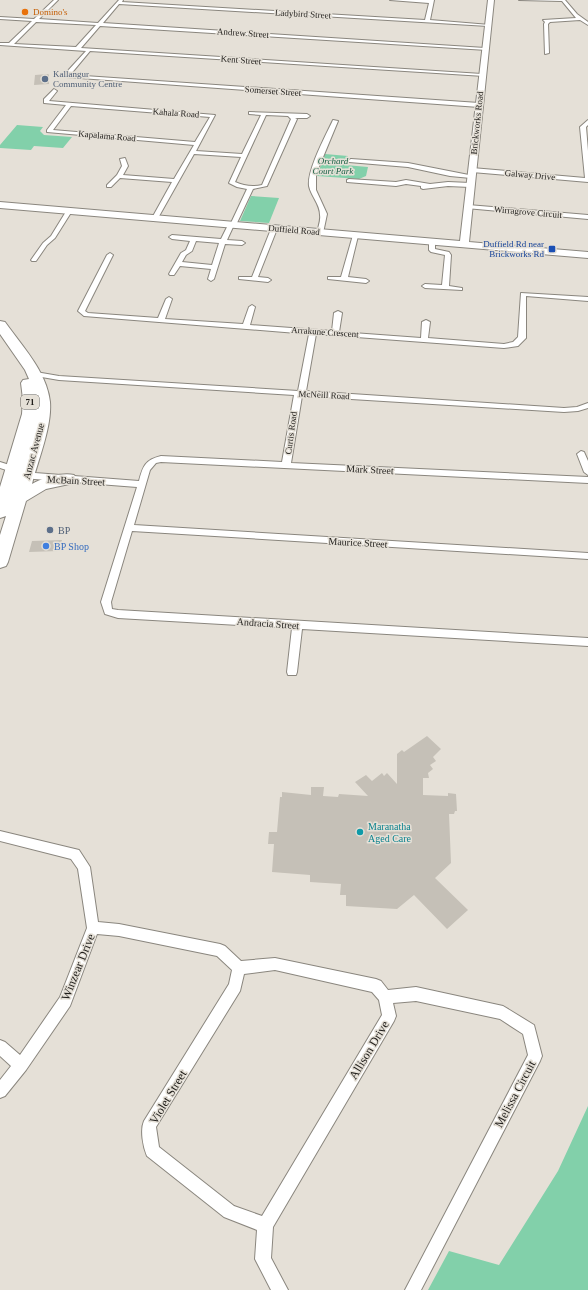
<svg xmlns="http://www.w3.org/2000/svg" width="588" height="1290" font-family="'Times New Roman',serif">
<rect width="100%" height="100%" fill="#e5e0d7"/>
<path fill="#82d0aa" d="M 17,125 L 43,127 L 40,131 L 44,135 L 72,137 L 63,148 L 34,146 L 31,150 L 0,148 L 0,145 Z
M 325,154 L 348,156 L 345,165 L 368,167 L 366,176 L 359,179 L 317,176 Z
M 251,196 L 279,198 L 269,223 L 240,221 Z
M 588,1106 L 588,1290 L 428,1290 L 449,1251 L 499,1265 L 558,1171 Z"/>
<path fill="#c5c0b7" d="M 48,74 L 49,75 L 49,84 L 34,85 L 35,75 Z
M 62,540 L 59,551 L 29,552 L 32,541 Z
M 427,736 L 441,749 L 433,757 L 436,761 L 430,765 L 433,769 L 428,773 L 429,778 L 423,778 L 423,795 L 448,796 L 448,793 L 456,794 L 457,811 L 455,811 L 454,814 L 449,814 L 451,863 L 435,878 L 468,910 L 447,929 L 414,895 L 397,909 L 346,906 L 346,895 L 340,895 L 341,884 L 310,882 L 310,875 L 272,872 L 274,844 L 268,844 L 269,832 L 277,832 L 280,797 L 282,797 L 282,792 L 311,795 L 311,787 L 324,787 L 323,796 L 338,797 L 339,794 L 368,796 L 355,782 L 366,775 L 372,781 L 382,773 L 384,776 L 387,773 L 397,784 L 397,754 L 402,750 L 404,752 Z"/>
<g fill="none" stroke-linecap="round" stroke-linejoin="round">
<g stroke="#8a867e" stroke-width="2">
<path id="street" d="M 54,0 L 58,0 L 39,19 L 98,23 L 119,0 L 123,0 L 122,2 L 425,20 L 429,3 L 390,0 L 434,0 L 430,20 L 490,25 L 488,26 L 119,4 L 103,23 L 485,48 L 487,50 L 100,26 L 81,48 L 482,74 L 484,76 L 90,51 L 70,75 L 479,103 L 482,105 L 479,107 L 66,77 L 64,75 L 86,51 L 0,45 L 0,43 L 9,43 L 32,21 L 0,19 L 0,17 L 34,19 ZM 36,22 L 96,25 L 76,47 L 14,44 Z
M 519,0 L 565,0 L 577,14 L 588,22 L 588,25 L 580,20 L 550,22 L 548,24 L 549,53 L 545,54 L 544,24 L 545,22 L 543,20 L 576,18 L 562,1 Z
M 54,89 L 57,91 L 49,101 L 215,115 L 196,151 L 242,154 L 261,115 L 249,114 L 249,112 L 307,114 L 310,116 L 307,118 L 295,118 L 297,119 L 267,186 L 253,189 L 236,225 L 233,227 L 227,240 L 242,241 L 245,243 L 242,245 L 225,244 L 214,279 L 211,281 L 208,279 L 211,269 L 180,266 L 174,275 L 170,275 L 169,274 L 181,253 L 186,250 L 190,241 L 172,239 L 169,237 L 172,235 L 221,239 L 228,225 L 231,223 L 247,189 L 237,187 L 229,183 L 241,157 L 194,154 L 158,218 L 153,219 L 152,218 L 172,182 L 120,178 L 111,187 L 107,187 L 107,185 L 117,175 L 122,166 L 120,159 L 125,158 L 128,166 L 123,175 L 174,179 L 194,145 L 47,132 L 47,130 L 66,105 L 44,103 L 44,99 ZM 71,106 L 210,117 L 195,142 L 53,130 ZM 266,115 L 288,116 L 291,119 L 262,185 C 253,187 244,186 235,182 ZM 196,241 L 219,243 L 212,265 L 182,262 L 186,255 L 192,251 Z
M 333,120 L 338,121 L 316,174 L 316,190 L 327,214 L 323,233 L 320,235 L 317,233 C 318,227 321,221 320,215 C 320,204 311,196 309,186 C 307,170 326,135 333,120 Z
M 588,120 L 588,125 L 586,127 L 588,151 L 588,182 L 472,172 L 469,170 L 472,168 L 585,178 L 580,127 Z
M 351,159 L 408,163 L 474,176 L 471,178 L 450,176 L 408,167 L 349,162 L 349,160 Z
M 349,179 L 396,182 L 406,180 L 430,184 L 448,182 L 470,183 L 473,185 L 470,187 L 448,186 L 423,189 L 421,188 L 421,186 L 406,184 L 396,186 L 347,182 L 347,180 Z
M 468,205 L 588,215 L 588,219 L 466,208 L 466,206 Z
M 67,210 L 72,211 L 55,238 L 47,245 L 36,261 L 32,261 L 31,260 L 43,243 L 51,236 Z
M 274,227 L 277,229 L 258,277 L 268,278 L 271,280 L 268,282 L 239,279 L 239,277 L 252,277 L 271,229 Z
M 353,235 L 358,236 L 348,277 L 366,279 L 369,281 L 366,283 L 328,279 L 328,277 L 341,277 Z
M 432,240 L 435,242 L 435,249 L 449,252 L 451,255 L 449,286 L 462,288 L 462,290 L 425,288 L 422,286 L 425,284 L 442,285 L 445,255 L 431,252 L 429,250 L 429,242 Z
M 110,253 L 113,255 L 85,311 L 88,313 L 158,318 L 166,299 L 169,297 L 172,299 L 165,319 L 243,324 L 249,307 L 252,305 L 255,307 L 250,325 L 332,331 L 334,313 L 338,311 L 342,313 L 339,332 L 421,338 L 422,322 L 426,320 L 430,322 L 428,338 L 504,344 L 513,342 L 518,337 L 521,293 L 588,297 L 588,301 L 526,296 L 526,338 L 518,346 L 504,348 L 316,334 L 306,391 L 564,408 L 577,407 L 588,403 L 588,408 L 578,411 L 564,412 L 302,396 L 291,463 L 588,477 L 588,483 L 161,462 L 156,463 L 150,470 L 134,525 L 588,553 L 588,559 L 132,531 L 111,602 L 112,609 L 118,610 L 588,638 L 588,646 L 302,629 L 297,672 L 296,675 L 288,675 L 287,672 L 292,628 L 118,618 L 105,614 L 101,602 L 137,487 L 34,479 L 0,468 L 0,462 L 35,473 L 139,481 C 143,466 145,460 161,456 L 282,462 L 294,395 L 59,380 L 30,375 L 30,371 L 59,376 L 298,391 L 309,334 L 84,316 L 78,311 L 107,255 Z
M 581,451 L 584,452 L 588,461 L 588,475 L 584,472 L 577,454 Z
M 0,831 L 79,850 L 90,867 L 98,922 L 119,924 L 220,944 L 225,946 L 241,961 L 275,958 L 376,979 L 381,981 L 388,990 L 416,987 L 503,1006 L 534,1025 L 542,1056 L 540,1061 L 421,1290 L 405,1290 L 528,1055 L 523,1034 L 500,1019 L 416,1001 L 393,1003 L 396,1016 L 394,1021 L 273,1227 L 271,1258 L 288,1290 L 271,1290 L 255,1259 L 257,1230 L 224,1217 L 147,1156 C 143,1147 140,1130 144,1121 L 229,984 L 232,970 L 217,956 L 119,936 L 97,934 L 70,1006 L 26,1070 L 5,1096 L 0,1098 L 0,1080 L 11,1066 L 0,1056 L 0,1040 L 5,1042 L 20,1055 L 60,997 L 87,928 L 78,869 L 71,859 L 0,841 ZM 275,970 L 372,992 L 379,1000 L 382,1015 L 262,1216 L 234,1206 L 159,1147 L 156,1127 L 240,991 L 244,974 Z"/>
</g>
<g stroke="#8a867e" stroke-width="2">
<path id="secondary" d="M 488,0 L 494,0 L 469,242 L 588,252 L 588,258 L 0,208 L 0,202 L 460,241 Z"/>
</g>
<g stroke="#8a867e" stroke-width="2">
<path id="highway" d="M 0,321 L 5,322 C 22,346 47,372 50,402 C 52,427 38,460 32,484 C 41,478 63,472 74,475 L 77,479 L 74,483 L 46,489 L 26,501 L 8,562 L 6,566 L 0,568 L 0,535 L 6,516 L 0,518 L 0,487 L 22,414 L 23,399 L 21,383 L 23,380 L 29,379 L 25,370 L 0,334 Z"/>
</g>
<use href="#street" fill="#fff" fill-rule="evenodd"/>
<use href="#secondary" fill="#fff" fill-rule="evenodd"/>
<use href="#highway" fill="#fff" fill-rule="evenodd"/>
</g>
<circle fill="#e8710a" stroke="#e5e0d7" stroke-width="1.5" cx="25" cy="12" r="4"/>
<g fill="#5c6f8a" stroke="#e5e0d7" stroke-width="1.5">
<circle cx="45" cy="79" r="4"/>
<circle cx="50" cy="530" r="4"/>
</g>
<rect fill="#1a4fb4" stroke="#e5e0d7" stroke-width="1.5" x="548" y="245" width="8" height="8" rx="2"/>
<circle fill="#3f7fe0" stroke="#e5e0d7" stroke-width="1.5" cx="46" cy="546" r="4"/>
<circle fill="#0f9aa8" stroke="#e5e0d7" stroke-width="1.5" cx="360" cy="832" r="4"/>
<g text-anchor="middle" stroke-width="3" stroke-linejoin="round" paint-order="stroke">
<g font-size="9" fill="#c56008" stroke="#e5e0d7" text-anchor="start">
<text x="33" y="15">Domino's</text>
</g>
<g font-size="9" fill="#201e1b" stroke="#e5e0d7">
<text transform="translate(303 14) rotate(3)" y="3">Ladybird Street</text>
<text transform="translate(243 33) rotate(4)" y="3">Andrew Street</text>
<text transform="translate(241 60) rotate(4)" y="3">Kent Street</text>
<text transform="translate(273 91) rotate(4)" y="3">Somerset Street</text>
<text transform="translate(176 113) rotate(4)" y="3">Kahala Road</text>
<text transform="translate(477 123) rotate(-84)" y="3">Brickworks Road</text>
<text transform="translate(107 136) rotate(5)" y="3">Kapalama Road</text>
<text transform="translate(530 175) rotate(5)" y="3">Galway Drive</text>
<text transform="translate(528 212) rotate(5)" y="3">Wirragrove Circuit</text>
<text transform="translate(294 230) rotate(5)" y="3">Duffield Road</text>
<text transform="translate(325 332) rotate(4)" y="3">Arrakune Crescent</text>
<text transform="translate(324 395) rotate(3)" y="3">McNeill Road</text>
<text transform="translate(291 433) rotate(-82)" y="3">Curtis Road</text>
</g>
<g font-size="9" fill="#4e5e75" stroke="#e5e0d7" text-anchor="start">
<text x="53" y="77">Kallangur<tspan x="53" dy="10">Community Centre</tspan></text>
</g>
<g font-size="9" font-style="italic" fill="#196145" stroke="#e5e0d7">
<text x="333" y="164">Orchard<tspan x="333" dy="10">Court Park</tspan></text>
</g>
<g font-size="9" fill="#164399" stroke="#e5e0d7" text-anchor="end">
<text x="544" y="247">Duffield Rd near<tspan x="544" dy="10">Brickworks Rd</tspan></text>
</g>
<rect fill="#e5e0d7" stroke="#5b5853" stroke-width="1" x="21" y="395" width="18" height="14" rx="3"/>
<g font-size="9" font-weight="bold" fill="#201e1b">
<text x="30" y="405">71</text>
</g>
<g font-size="10" fill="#201e1b" stroke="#e5e0d7">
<text transform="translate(33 451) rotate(-75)" y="4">Anzac Avenue</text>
<text transform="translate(370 469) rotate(3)" y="4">Mark Street</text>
<text transform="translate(76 480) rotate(3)" y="4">McBain Street</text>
<text transform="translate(358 542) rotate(3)" y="4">Maurice Street</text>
<text transform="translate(268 623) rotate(4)" y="4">Andracia Street</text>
</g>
<g font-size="10" fill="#4e5e75" stroke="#e5e0d7" text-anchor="start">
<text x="58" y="534">BP</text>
</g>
<g font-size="10" fill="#366cbe" stroke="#e5e0d7" text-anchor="start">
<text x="54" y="550">BP Shop</text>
</g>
<g font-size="10" fill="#0d838f" stroke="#e5e0d7" text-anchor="start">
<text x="368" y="830">Maranatha<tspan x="368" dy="12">Aged Care</tspan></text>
</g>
<g font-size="12" fill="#201e1b" stroke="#e5e0d7">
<text transform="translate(78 967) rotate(-68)" y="4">Winzear Drive</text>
<text transform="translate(369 1050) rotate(-59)" y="4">Allison Drive</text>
<text transform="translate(515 1094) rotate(-62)" y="4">Melissa Circuit</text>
<text transform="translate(168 1097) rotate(-59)" y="4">Violet Street</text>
</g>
</g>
</svg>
